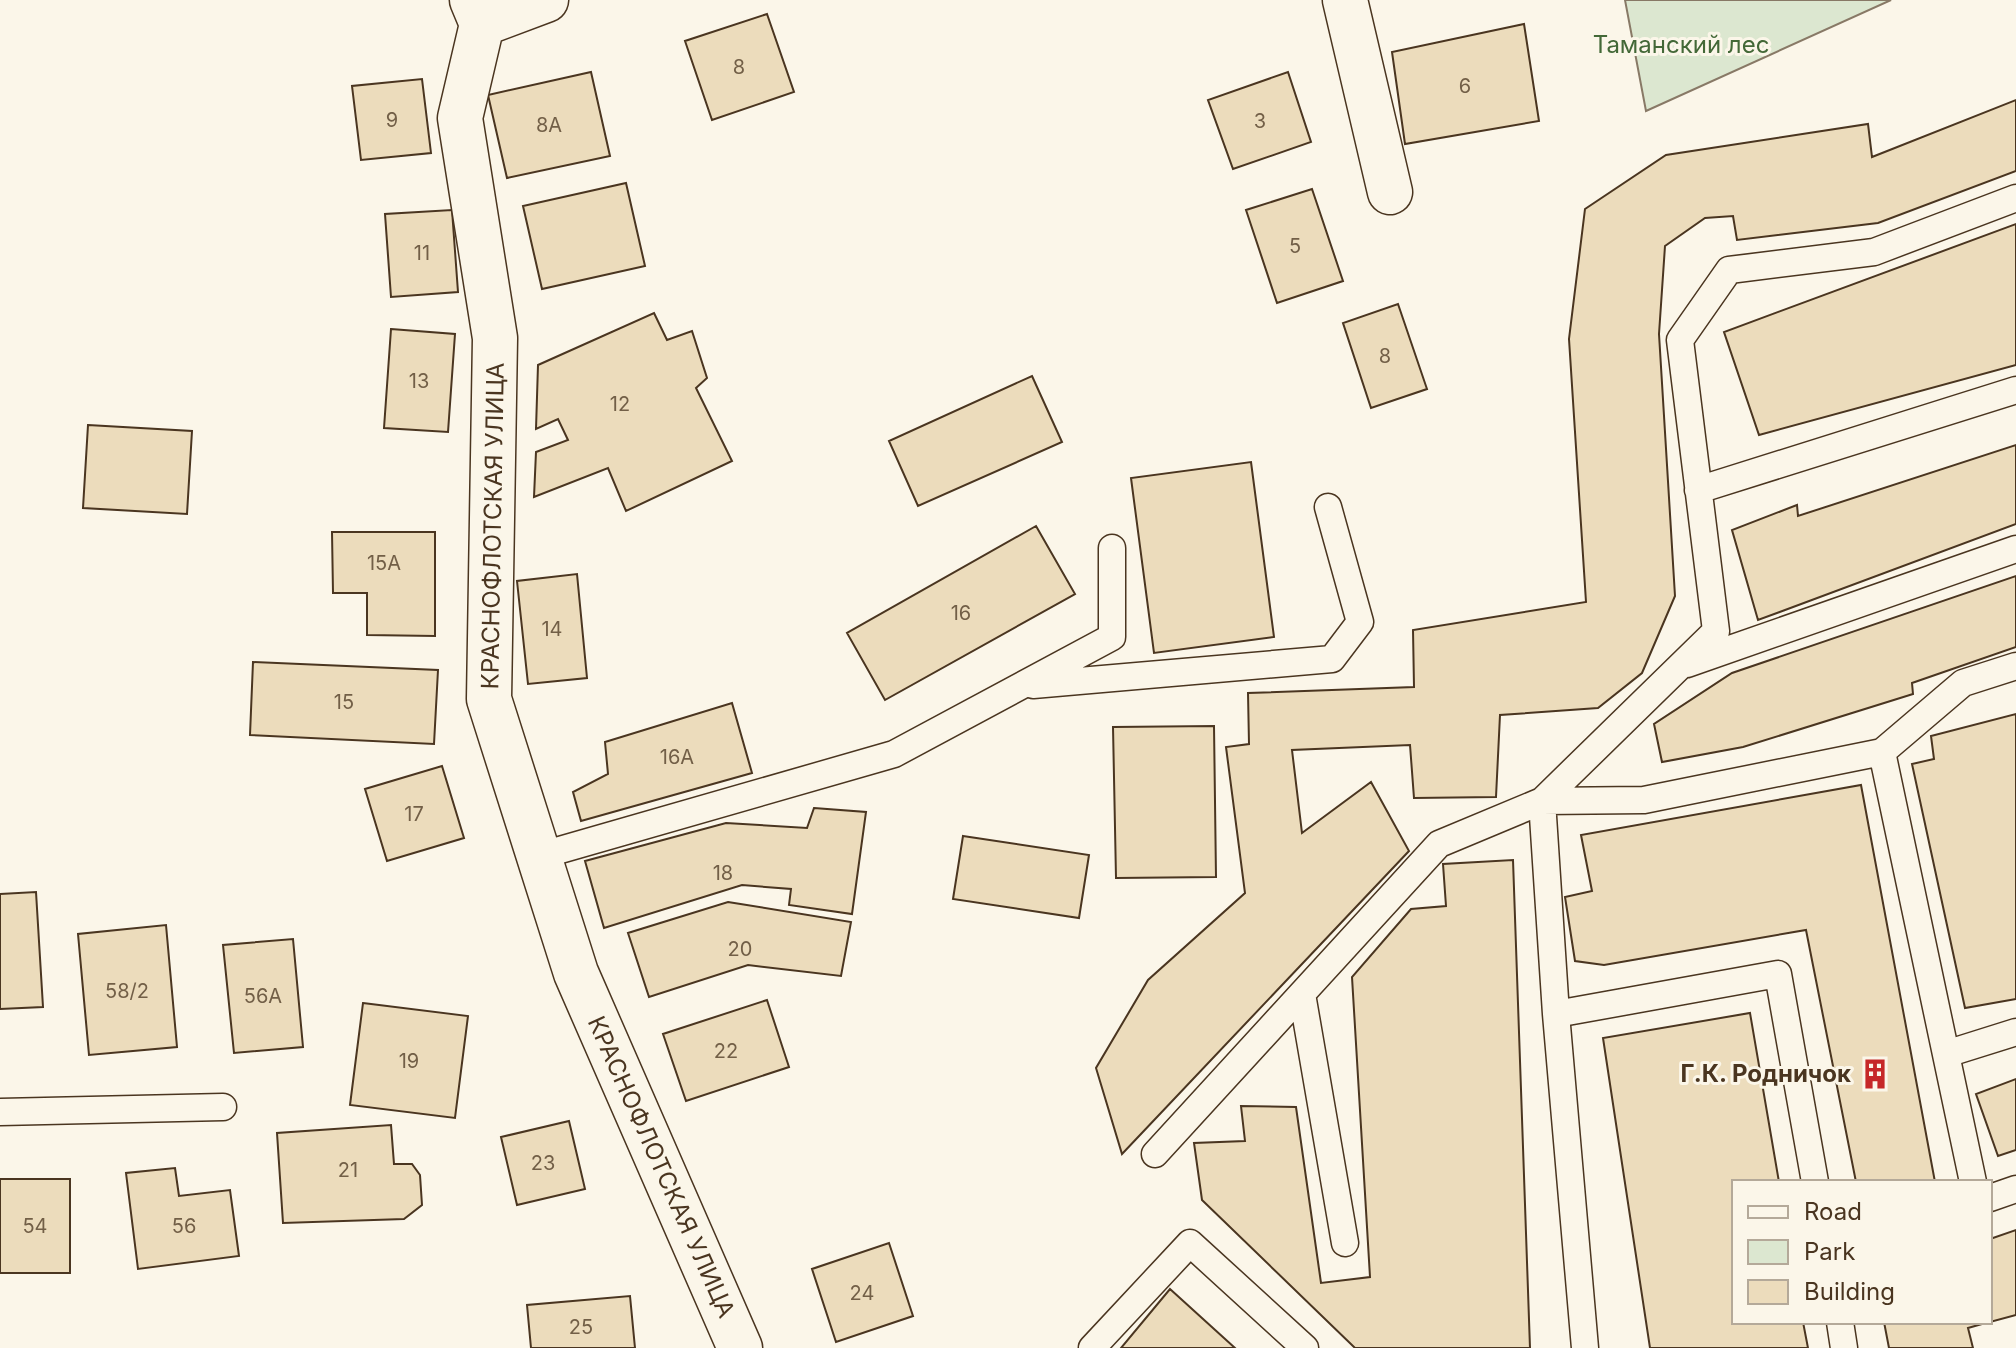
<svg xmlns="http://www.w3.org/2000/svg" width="2016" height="1348" font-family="Inter,sans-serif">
<rect width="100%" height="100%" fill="#fbf6e9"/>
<path fill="#dce7d0" stroke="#887966" stroke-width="2" d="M 1625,0 L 1891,0 L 1646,111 Z"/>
<path fill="#ecdcbc" stroke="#4a3520" stroke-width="2" d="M 767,14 L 794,92 L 712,120 L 685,41 Z
M 1524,24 L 1539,121 L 1405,144 L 1392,52 Z
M 591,72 L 610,156 L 507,178 L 488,95 Z
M 1288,72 L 1311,142 L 1233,169 L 1208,100 Z
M 422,79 L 431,153 L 361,160 L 352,86 Z
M 2016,100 L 2016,171 L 1878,223 L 1737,240 L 1733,216 L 1705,218 L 1665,246 L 1659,334 L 1675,596 L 1642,673 L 1598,708 L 1500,715 L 1496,797 L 1414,798 L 1410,745 L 1292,750 L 1302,833 L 1371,782 L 1409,851 L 1122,1154 L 1096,1068 L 1148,980 L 1245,893 L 1226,747 L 1249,744 L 1248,693 L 1414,687 L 1413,630 L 1586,602 L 1569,339 L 1585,209 L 1666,155 L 1868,124 L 1872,157 Z
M 626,183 L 645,266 L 542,289 L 523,206 Z
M 1312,189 L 1343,281 L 1277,303 L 1246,210 Z
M 452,210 L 458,292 L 391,297 L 385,214 Z
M 2016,224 L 2016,365 L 1759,435 L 1724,332 Z
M 1398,304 L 1427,389 L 1371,408 L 1343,323 Z
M 654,313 L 667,340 L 692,331 L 707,378 L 696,388 L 732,461 L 626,511 L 608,468 L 534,497 L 536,452 L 568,440 L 558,419 L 536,429 L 538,365 Z
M 391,329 L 455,334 L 448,432 L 384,428 Z
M 1032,376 L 1062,442 L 918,506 L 889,441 Z
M 88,425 L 192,431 L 187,514 L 83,508 Z
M 2016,445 L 2016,524 L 1758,620 L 1732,530 L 1797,505 L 1798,516 Z
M 1251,462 L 1274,637 L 1154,653 L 1131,478 Z
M 1036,526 L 1075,594 L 885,700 L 847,633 Z
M 332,532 L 435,532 L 435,636 L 367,635 L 367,593 L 333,593 Z
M 577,574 L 587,678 L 528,684 L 517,581 Z
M 2016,576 L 2016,647 L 1912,683 L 1913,694 L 1743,747 L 1662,762 L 1654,724 L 1732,673 Z
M 253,662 L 438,670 L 434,744 L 250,735 Z
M 732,703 L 752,773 L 581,821 L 573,792 L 608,774 L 605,742 Z
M 2016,714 L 2016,999 L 1965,1008 L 1912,764 L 1934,759 L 1931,736 Z
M 1214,726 L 1216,877 L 1116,878 L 1113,727 Z
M 442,766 L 464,838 L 387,861 L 365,789 Z
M 1861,785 L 1935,1182 L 1856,1182 L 1806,930 L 1604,965 L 1575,961 L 1565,897 L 1592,891 L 1581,835 Z
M 814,808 L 866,812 L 852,914 L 789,905 L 791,889 L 742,885 L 604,928 L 585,861 L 726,823 L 807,828 Z
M 963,836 L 1089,855 L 1079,918 L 953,899 Z
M 1513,860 L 1530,1348 L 1355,1348 L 1202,1200 L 1194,1143 L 1245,1141 L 1241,1106 L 1296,1107 L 1321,1283 L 1370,1277 L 1352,977 L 1411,909 L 1446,906 L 1443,864 Z
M 36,892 L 43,1007 L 0,1009 L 0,894 Z
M 728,902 L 851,922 L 841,976 L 748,965 L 649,997 L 628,933 Z
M 166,925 L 177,1047 L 89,1055 L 78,934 Z
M 293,939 L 303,1047 L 234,1053 L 223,945 Z
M 767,1000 L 789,1067 L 686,1101 L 663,1034 Z
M 363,1003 L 468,1016 L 455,1118 L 350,1105 Z
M 1750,1013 L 1779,1182 L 1734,1182 L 1734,1322 L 1803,1322 L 1808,1348 L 1650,1348 L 1603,1038 Z
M 2016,1079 L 2016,1150 L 1998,1156 L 1976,1094 Z
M 569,1121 L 585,1189 L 517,1205 L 501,1137 Z
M 391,1125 L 394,1164 L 412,1164 L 420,1175 L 422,1205 L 404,1219 L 283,1223 L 277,1133 Z
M 175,1168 L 179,1196 L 230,1190 L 239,1256 L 138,1269 L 126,1173 Z
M 0,1179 L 70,1179 L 70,1273 L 0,1273 Z
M 2016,1230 L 2016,1315 L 1990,1322 L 1990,1239 Z
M 889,1243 L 913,1316 L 836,1342 L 812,1269 Z
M 1170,1289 L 1235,1348 L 1121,1348 Z
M 630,1296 L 635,1348 L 531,1348 L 527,1305 Z
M 1884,1322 L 1989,1322 L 1968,1328 L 1973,1348 L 1889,1348 Z"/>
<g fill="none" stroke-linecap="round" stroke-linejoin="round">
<g stroke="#4a3520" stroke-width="29">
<path id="service" d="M 1698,490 L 2016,390
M 1687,664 L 2016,549
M 1033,685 L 1332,659 L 1360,622 L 1328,507
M 1882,752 L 1963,683 L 2016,666
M 539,856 L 894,754 L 1112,637 L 1112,548
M 1302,994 L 1345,1243
M 1556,1014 L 1542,801 L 1716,631 L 1680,340 L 1729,270 L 1874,252 L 2016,198
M 1946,1054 L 2016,1032
M 0,1112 L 223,1107
M 1155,1154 L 1439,844 L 1542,801 L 1644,800 L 1882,752 L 1973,1182
M 1990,1198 L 2016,1189
M 1840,1322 L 1844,1348
M 1092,1348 L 1190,1243 L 1305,1348
M 1585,1348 L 1556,1014 L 1778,974 L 1815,1182"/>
</g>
<g stroke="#4a3520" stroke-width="47">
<path id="minor" d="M 472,0 L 482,24 L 460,118 L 495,338 L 489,699 L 576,973 L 740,1348
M 1345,0 L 1390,192
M 482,24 L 546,0"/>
</g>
<use href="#service" stroke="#fbf6e9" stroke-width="26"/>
<use href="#minor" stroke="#fbf6e9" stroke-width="44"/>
</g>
<defs>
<g id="building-bare" transform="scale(2.4)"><path d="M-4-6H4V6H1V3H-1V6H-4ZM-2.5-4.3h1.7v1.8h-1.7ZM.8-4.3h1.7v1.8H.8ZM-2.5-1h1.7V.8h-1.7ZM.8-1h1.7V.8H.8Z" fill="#c62828" stroke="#fbf6e9" stroke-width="2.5" paint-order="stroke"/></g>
</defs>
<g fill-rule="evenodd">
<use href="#building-bare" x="1875" y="1074"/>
</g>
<g text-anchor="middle" stroke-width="6" stroke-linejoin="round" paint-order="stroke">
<g font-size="20" fill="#725f47">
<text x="739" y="74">8</text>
<text x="1465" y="93">6</text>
<text x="392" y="127">9</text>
<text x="1260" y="128">3</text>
<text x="549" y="132">8А</text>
<text x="1295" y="253">5</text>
<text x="422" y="260">11</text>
<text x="1385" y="363">8</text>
<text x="419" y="388">13</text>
<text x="620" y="411">12</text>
<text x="384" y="570">15А</text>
<text x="961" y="620">16</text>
<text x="552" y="636">14</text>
<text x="344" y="709">15</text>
<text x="677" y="764">16А</text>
<text x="414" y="821">17</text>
<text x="723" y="880">18</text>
<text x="740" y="956">20</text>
<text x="127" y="998">58/2</text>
<text x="263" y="1003">56А</text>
<text x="726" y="1058">22</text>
<text x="409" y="1068">19</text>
<text x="543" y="1170">23</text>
<text x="348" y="1177">21</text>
<text x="35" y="1233">54</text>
<text x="184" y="1233">56</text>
<text x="862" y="1300">24</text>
<text x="581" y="1334">25</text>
</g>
<g font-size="24" fill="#436837" stroke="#fbf6e9">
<text x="1681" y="53">Таманский лес</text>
</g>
<g font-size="24" fill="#4a3520" stroke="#fbf6e9">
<text transform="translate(493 526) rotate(-89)" y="8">КРАСНОФЛОТСКАЯ УЛИЦА</text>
<text transform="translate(661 1167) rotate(66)" y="8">КРАСНОФЛОТСКАЯ УЛИЦА</text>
</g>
<g font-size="24" font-weight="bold" fill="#4a3520" stroke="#fbf6e9" text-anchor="end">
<text x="1851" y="1082">Г.К. Родничок</text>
</g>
</g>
<rect x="1732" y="1180" width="260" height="144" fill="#fbf6e9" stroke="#b4a999" stroke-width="2"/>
<rect x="1748" y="1206" width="40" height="12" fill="#fbf6e9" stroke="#b4a999" stroke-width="2"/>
<text x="1804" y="1220" font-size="24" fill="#4a3520">Road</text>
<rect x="1748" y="1240" width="40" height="24" fill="#dce7d0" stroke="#b4a999" stroke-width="2"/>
<text x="1804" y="1260" font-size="24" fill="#4a3520">Park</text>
<rect x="1748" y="1280" width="40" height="24" fill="#ecdcbc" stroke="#b4a999" stroke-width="2"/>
<text x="1804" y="1300" font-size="24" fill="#4a3520">Building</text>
</svg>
